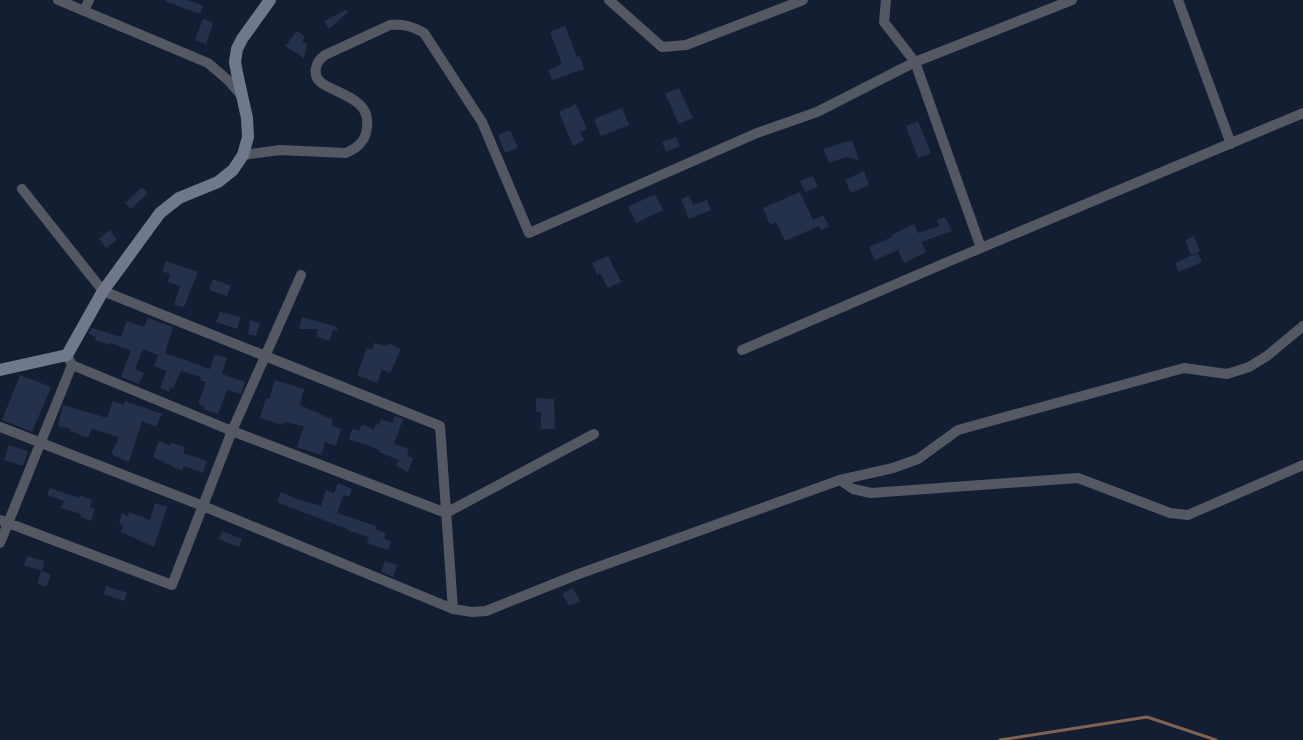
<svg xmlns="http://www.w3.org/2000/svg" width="1303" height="740" font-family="Cabin,sans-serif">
<rect width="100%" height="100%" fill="#141e33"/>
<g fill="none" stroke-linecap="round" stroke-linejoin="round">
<path stroke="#816350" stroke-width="3" d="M 1000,740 L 1147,717 L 1216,740"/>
</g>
<path fill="#25314a" d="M 165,0 L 188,0 L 203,6 L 200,14 L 165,1 Z
M 346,10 L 348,12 L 329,29 L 324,21 Z
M 203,19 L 213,23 L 206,44 L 195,40 Z
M 565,26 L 577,57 L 580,56 L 584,69 L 552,80 L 548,70 L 562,64 L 550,32 Z
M 297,31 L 305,37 L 302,42 L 307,44 L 304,58 L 285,46 Z
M 679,88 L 693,118 L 679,124 L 665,94 Z
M 576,104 L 587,129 L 580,132 L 584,140 L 573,146 L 559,112 Z
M 622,108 L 629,125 L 601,136 L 594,119 Z
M 918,121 L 931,153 L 918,158 L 906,126 Z
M 510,130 L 518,148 L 505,153 L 498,135 Z
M 676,137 L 680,146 L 666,152 L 662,142 Z
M 852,140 L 859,160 L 846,157 L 829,163 L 823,149 Z
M 864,171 L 869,185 L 851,193 L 845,180 Z
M 813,176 L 818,187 L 805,192 L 800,181 Z
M 142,187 L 148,193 L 131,209 L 125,203 Z
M 800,192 L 813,220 L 823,215 L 829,226 L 821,230 L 819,226 L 785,241 L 776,222 L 770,225 L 763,208 Z
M 655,194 L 663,210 L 636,223 L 628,207 Z
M 689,196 L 693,205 L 707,200 L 711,210 L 689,219 L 681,199 Z
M 945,217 L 952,231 L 921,242 L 926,252 L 904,263 L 898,250 L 875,260 L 869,247 L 892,237 L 891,235 L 914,224 L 918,233 L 939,226 L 937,220 Z
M 110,230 L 117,240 L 106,248 L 99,239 Z
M 1194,236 L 1200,251 L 1191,255 L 1185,240 Z
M 1198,253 L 1202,262 L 1179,272 L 1175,263 Z
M 608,256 L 621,282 L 608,288 L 600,273 L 597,275 L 592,263 Z
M 166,261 L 198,272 L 184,307 L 174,305 L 180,286 L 168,282 L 170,274 L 162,271 Z
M 213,279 L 231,286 L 227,296 L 209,290 Z
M 220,312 L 241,317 L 237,329 L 216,322 Z
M 302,317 L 337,327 L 337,330 L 333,330 L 329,341 L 316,336 L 318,329 L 299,329 Z
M 148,318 L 173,327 L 165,353 L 210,369 L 215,354 L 227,358 L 222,374 L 245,382 L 241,394 L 227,390 L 218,414 L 204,409 L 204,406 L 198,404 L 206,382 L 200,380 L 201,377 L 181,371 L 173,388 L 170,387 L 169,392 L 160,388 L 167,371 L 154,366 L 158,355 L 143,349 L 135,369 L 144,373 L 139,384 L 121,377 L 131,351 L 111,343 L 110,345 L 95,340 L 96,337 L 89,334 L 91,329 L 92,328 L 121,337 L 127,321 L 144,327 Z
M 250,320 L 260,323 L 256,336 L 248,334 Z
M 374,343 L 387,346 L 389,343 L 401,349 L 390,373 L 382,369 L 377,383 L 357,375 L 367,348 L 372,350 Z
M 20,375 L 51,387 L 32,432 L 2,420 Z
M 275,380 L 304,389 L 300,405 L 333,420 L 331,425 L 341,429 L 336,446 L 325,442 L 321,455 L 297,447 L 304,426 L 284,422 L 283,425 L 260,418 L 266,398 L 269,399 Z
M 536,398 L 554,399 L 555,429 L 541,429 L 541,412 L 536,412 Z
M 113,401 L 124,405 L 125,401 L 162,414 L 156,427 L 142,421 L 129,462 L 111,454 L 119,437 L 92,429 L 88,438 L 70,431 L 71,429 L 58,426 L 63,405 L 107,418 Z
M 395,416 L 403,419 L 394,444 L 409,449 L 407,456 L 413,458 L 408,472 L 396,466 L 399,460 L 379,452 L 380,450 L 349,439 L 352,429 L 359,431 L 361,426 L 365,425 L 374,430 L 376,424 L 379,425 L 381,419 L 392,423 Z
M 159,441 L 170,446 L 171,443 L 185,447 L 183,453 L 207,461 L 203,473 L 184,466 L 182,471 L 153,457 Z
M 9,445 L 28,451 L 23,466 L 4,460 Z
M 338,483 L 352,489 L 349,497 L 344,495 L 337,513 L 376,526 L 375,529 L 386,533 L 384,538 L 391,542 L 388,550 L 367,543 L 369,537 L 347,530 L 347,529 L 277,502 L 281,492 L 297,499 L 321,506 L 326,490 L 334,493 Z
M 50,488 L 79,498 L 80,495 L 92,500 L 90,507 L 95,509 L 91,521 L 80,517 L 81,514 L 61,508 L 64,501 L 47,495 Z
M 155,503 L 167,507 L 154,547 L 121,532 L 123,525 L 119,524 L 122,513 L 128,516 L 129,512 L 150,520 Z
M 222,531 L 242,539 L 239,547 L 219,539 Z
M 27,556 L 44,561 L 42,571 L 24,565 Z
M 385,561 L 397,565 L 393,577 L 381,572 Z
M 41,571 L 51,575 L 46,587 L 37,584 Z
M 106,586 L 127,593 L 124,601 L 104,594 Z
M 573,588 L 580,601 L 569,606 L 562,594 Z"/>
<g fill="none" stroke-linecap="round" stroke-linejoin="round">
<path stroke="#535863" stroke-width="10" d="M 58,0 L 208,63 L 229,81 L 241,95
M 609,0 L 662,47 L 686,45 L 803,0
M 886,0 L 884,22 L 915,62 L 981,248
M 1178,0 L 1231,144
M 84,11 L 89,0
M 243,155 L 280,150 L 346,153 C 358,148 366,141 367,127 C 371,100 341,95 323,84 C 311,76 315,62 325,55 L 390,25 C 404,24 412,26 424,33 L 482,122 L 529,233 L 757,133 L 817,112 L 915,62 L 1072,0
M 22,189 L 103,291 L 440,426 L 453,609
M 742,350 L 957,258 L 1303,113
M 67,355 L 72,365 L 232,431 L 446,513 L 594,434
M 0,427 L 203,506 L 453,609 L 472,612 L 486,611 L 576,575 L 840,480 L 893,468 L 918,459 L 958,430 L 1184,368 L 1227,374 L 1249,367 L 1267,356 L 1303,326
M 840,480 L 853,489 L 871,493 L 1078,478 L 1170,513 L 1188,515 L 1303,465
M 0,520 L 172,585 L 232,431 L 301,275
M 0,543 L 72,365"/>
<path stroke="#70798b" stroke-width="12" d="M 0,370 L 67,355 L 103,291 L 160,213 L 179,198 L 218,182 L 233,170 L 243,155 L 248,137 L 247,118 L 237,73 L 235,62 L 237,49 L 242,39 L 270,0"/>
</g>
</svg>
